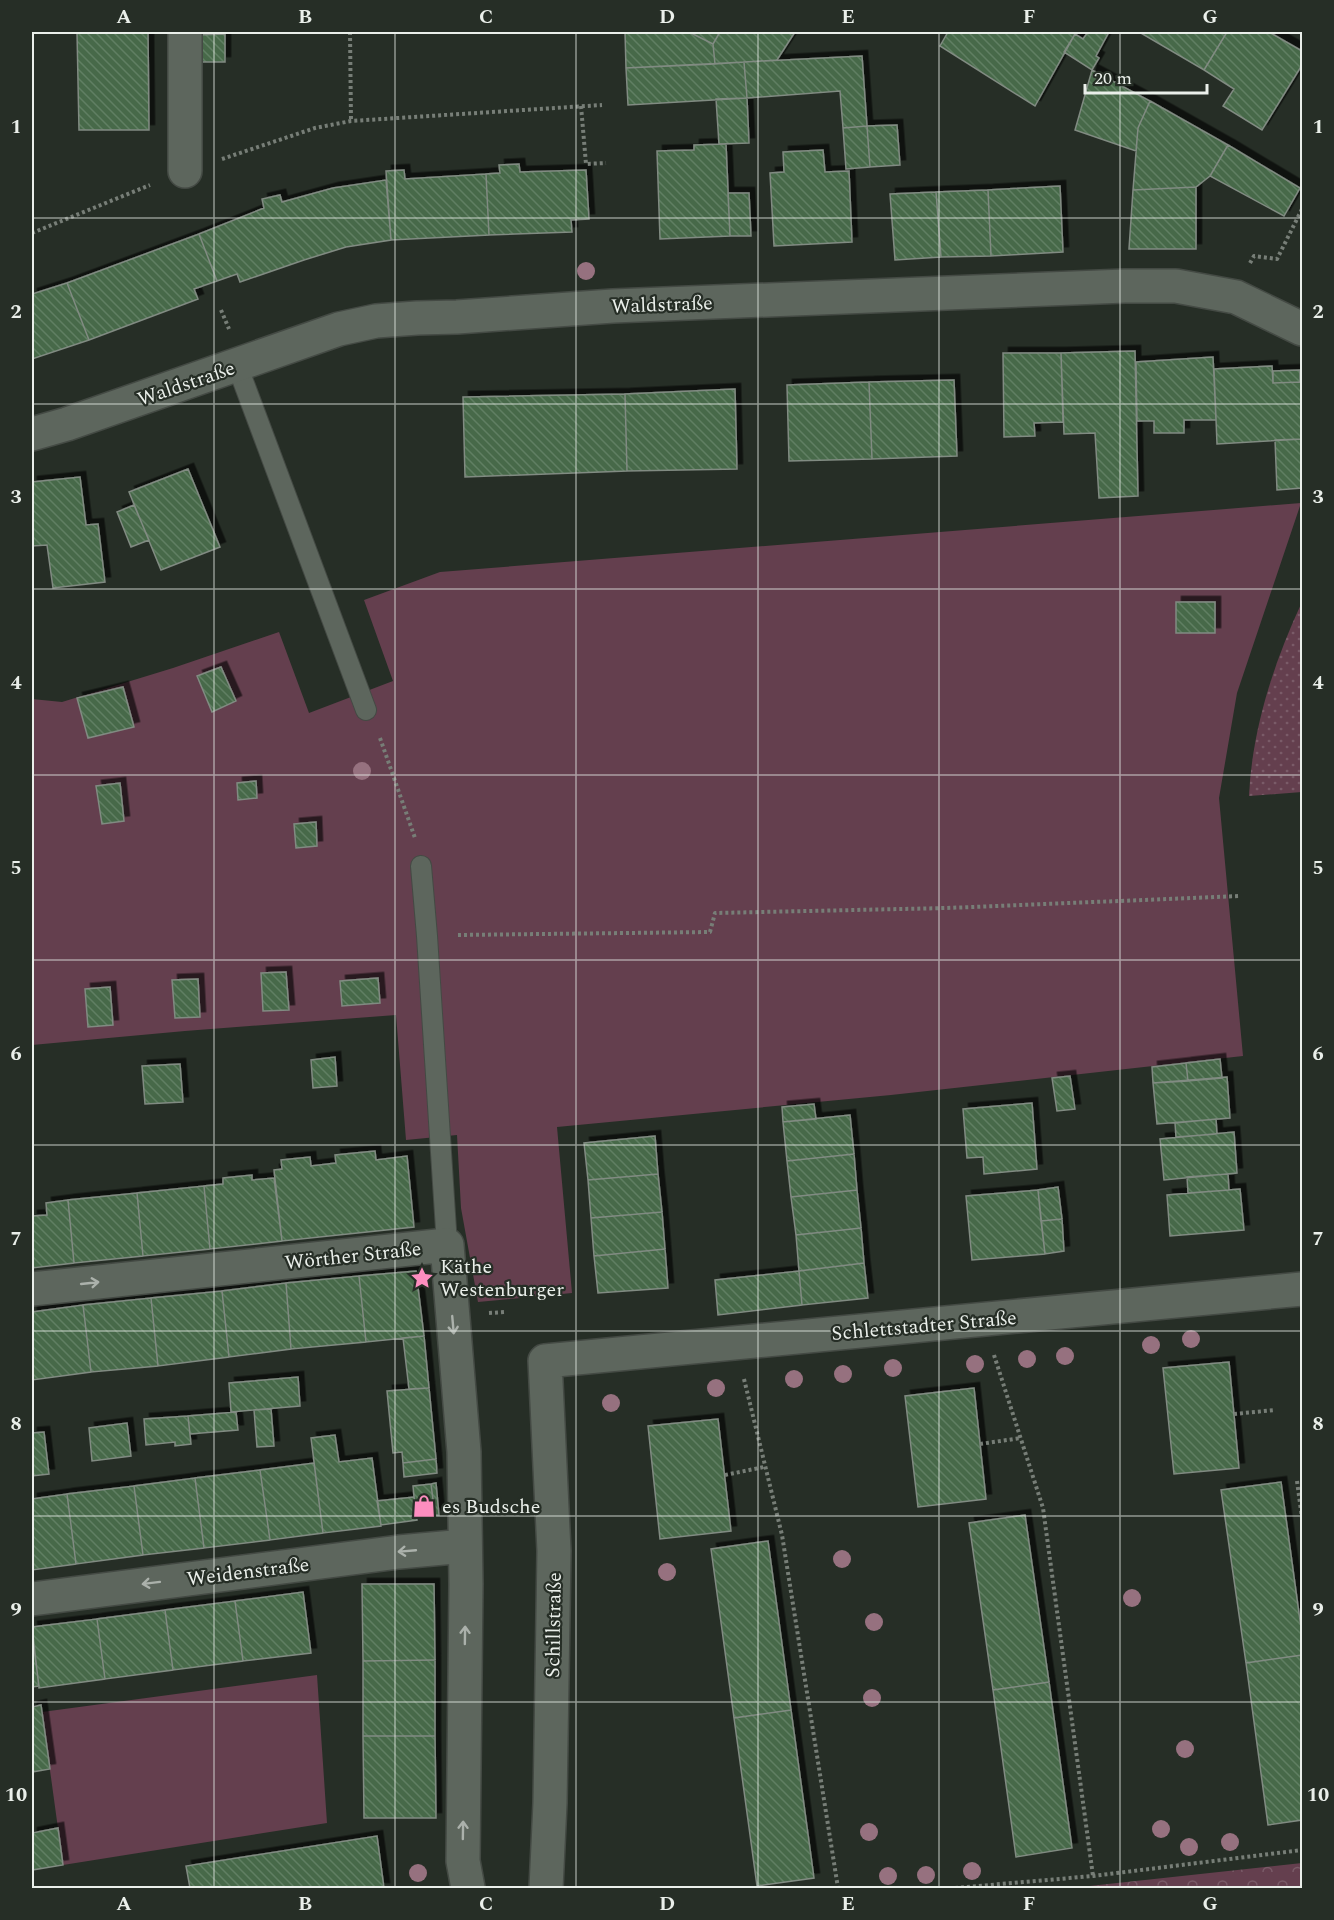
<svg xmlns="http://www.w3.org/2000/svg" width="1334" height="1920" font-family="Spectral,serif">
<defs>
<pattern id="grass-dots" width="8" height="8" patternUnits="userSpaceOnUse" patternTransform="scale(1.5)"><rect width="8" height="8" fill="#643f4e"/><path d="M2 2h.1M6 6h.1" fill="none" stroke="#7a5b68" stroke-width="1.8" stroke-linecap="round"/></pattern>
<pattern id="park-crowns" width="20" height="18" patternUnits="userSpaceOnUse" patternTransform="scale(1.5)"><rect width="20" height="18" fill="#643f4e"/><path d="M2 6a3 3 0 1 1 6 0M12 15a3 3 0 1 1 6 0" fill="none" stroke="#7a5b68"/></pattern>
<pattern id="building-back-hatch" width="6" height="6" patternUnits="userSpaceOnUse" patternTransform="scale(1.5)"><rect width="6" height="6" fill="#466949"/><path d="M-1 5l2 2M0 0l6 6M5-1l2 2" fill="none" stroke="#617f63"/></pattern>
<filter id="shadow"><feDropShadow dx="5.5" dy="-5.5" stdDeviation="0" flood-color="#0009"/></filter>
</defs>
<rect width="100%" height="100%" fill="#262e26"/>
<path fill="url(#grass-dots)" d="M 1302,602 L 1302,792 L 1249,796 C 1252,729 1274,662 1302,602 Z"/>
<path fill="url(#park-crowns)" d="M 1302,1863 L 1302,1888 L 1071,1888 Z"/>
<path fill="#643f4e" d="M 1301,503 L 1237,693 L 1219,798 L 1243,1056 L 891,1095 L 557,1127 L 572,1293 L 478,1302 L 461,1208 L 457,1135 L 406,1140 L 396,1015 L 185,1031 L 32,1045 L 32,699 L 62,702 L 173,668 L 279,632 L 309,713 L 393,681 L 364,600 L 440,572 Z
M 317,1675 L 327,1823 L 63,1865 L 42,1712 Z"/>
<path fill="url(#building-back-hatch)" stroke="#818b82" stroke-width="1.5" filter="url(#shadow)" d="M 77,32 L 148,32 L 149,130 L 79,130 Z
M 625,32 L 689,32 L 713,44 L 715,64 L 626,68 Z
M 689,32 L 720,32 L 713,44 Z
M 720,32 L 795,32 L 777,60 L 715,64 L 713,44 Z
M 948,32 L 1071,32 L 1075,34 L 1035,106 L 940,46 Z
M 1088,32 L 1109,32 L 1096,56 L 1099,58 L 1092,70 L 1064,52 L 1075,34 L 1083,39 Z
M 1139,32 L 1227,32 L 1204,70 Z
M 1227,32 L 1269,32 L 1302,51 L 1302,65 L 1262,130 L 1223,106 L 1234,89 L 1204,70 Z
M 225,34 L 225,62 L 197,62 L 197,35 Z
M 862,56 L 867,126 L 843,128 L 840,91 L 747,98 L 744,62 Z
M 744,62 L 747,98 L 628,105 L 626,68 Z
M 1092,70 L 1150,101 L 1138,128 L 1136,151 L 1075,130 Z
M 747,98 L 749,143 L 719,144 L 716,99 Z
M 1150,101 L 1228,145 L 1210,176 L 1196,187 L 1133,190 L 1138,128 Z
M 897,125 L 900,165 L 870,167 L 867,126 Z
M 867,126 L 870,167 L 846,169 L 843,128 Z
M 726,144 L 730,236 L 660,239 L 657,151 L 694,150 L 694,145 Z
M 1228,145 L 1300,188 L 1284,216 L 1210,176 Z
M 823,150 L 825,172 L 849,171 L 852,242 L 774,246 L 770,173 L 784,172 L 783,152 Z
M 519,164 L 520,172 L 586,170 L 589,219 L 571,220 L 572,232 L 489,235 L 486,174 L 500,173 L 499,165 Z
M 404,170 L 405,179 L 486,174 L 489,235 L 391,240 L 386,171 Z
M 386,180 L 391,240 L 346,247 L 304,260 L 240,282 L 237,274 L 217,281 L 199,234 L 264,208 L 262,199 L 280,195 L 282,202 L 333,188 Z
M 1060,186 L 1063,252 L 991,256 L 988,190 Z
M 1196,187 L 1196,249 L 1129,249 L 1133,190 Z
M 988,190 L 991,256 L 941,257 L 936,192 Z
M 936,192 L 941,257 L 895,260 L 890,194 Z
M 728,193 L 749,193 L 751,236 L 730,236 Z
M 199,234 L 217,281 L 194,289 L 198,299 L 89,340 L 67,283 Z
M 67,283 L 89,340 L 32,359 L 32,294 Z
M 1135,351 L 1138,496 L 1099,498 L 1095,433 L 1064,434 L 1061,353 Z
M 1003,353 L 1061,353 L 1063,422 L 1034,423 L 1035,436 L 1004,437 Z
M 1213,357 L 1216,420 L 1184,420 L 1184,433 L 1154,433 L 1154,421 L 1137,421 L 1136,362 Z
M 1272,366 L 1273,383 L 1302,382 L 1302,439 L 1217,444 L 1214,369 Z
M 1300,370 L 1300,382 L 1273,383 L 1273,371 Z
M 954,380 L 957,456 L 872,459 L 869,382 Z
M 869,382 L 872,459 L 789,461 L 787,385 Z
M 735,389 L 737,469 L 627,471 L 625,394 Z
M 625,394 L 627,471 L 465,477 L 463,397 Z
M 1302,439 L 1302,488 L 1277,490 L 1275,440 Z
M 188,469 L 220,547 L 161,570 L 129,492 Z
M 80,477 L 86,525 L 98,524 L 105,582 L 53,588 L 47,545 L 32,546 L 32,482 Z
M 134,505 L 149,540 L 131,547 L 117,512 Z
M 1176,602 L 1215,602 L 1215,633 L 1176,633 Z
M 221,667 L 236,701 L 212,712 L 197,676 Z
M 123,687 L 134,727 L 88,738 L 77,698 Z
M 256,781 L 257,798 L 238,800 L 237,783 Z
M 120,783 L 124,821 L 102,824 L 96,786 Z
M 316,822 L 317,846 L 296,848 L 294,824 Z
M 286,972 L 289,1010 L 263,1011 L 261,973 Z
M 378,978 L 380,1003 L 342,1006 L 340,981 Z
M 198,979 L 200,1017 L 175,1018 L 172,980 Z
M 110,987 L 113,1025 L 88,1027 L 85,989 Z
M 335,1057 L 337,1086 L 313,1088 L 311,1060 Z
M 1220,1059 L 1222,1078 L 1188,1081 L 1186,1063 Z
M 1186,1063 L 1188,1081 L 1153,1083 L 1152,1067 Z
M 180,1064 L 183,1102 L 145,1104 L 142,1066 Z
M 1070,1076 L 1075,1109 L 1057,1111 L 1052,1078 Z
M 1227,1077 L 1230,1118 L 1157,1124 L 1153,1083 Z
M 1032,1103 L 1037,1169 L 984,1174 L 983,1157 L 967,1158 L 963,1109 Z
M 814,1104 L 816,1119 L 783,1122 L 782,1107 Z
M 850,1115 L 854,1154 L 787,1161 L 783,1122 Z
M 1216,1119 L 1217,1134 L 1176,1137 L 1175,1123 Z
M 1234,1132 L 1237,1173 L 1164,1180 L 1160,1139 Z
M 655,1136 L 658,1174 L 588,1180 L 584,1143 Z
M 375,1151 L 376,1160 L 407,1156 L 414,1227 L 282,1241 L 274,1170 L 282,1169 L 281,1160 L 310,1157 L 311,1166 L 336,1163 L 335,1155 Z
M 854,1154 L 857,1190 L 791,1197 L 787,1161 Z
M 658,1174 L 662,1212 L 591,1218 L 588,1180 Z
M 1228,1174 L 1229,1190 L 1188,1193 L 1187,1177 Z
M 252,1175 L 252,1180 L 274,1178 L 282,1241 L 210,1249 L 204,1186 L 223,1184 L 223,1178 Z
M 204,1186 L 210,1249 L 143,1256 L 137,1193 Z
M 1058,1187 L 1062,1219 L 1041,1221 L 1038,1190 Z
M 1240,1189 L 1244,1230 L 1170,1236 L 1167,1195 Z
M 857,1190 L 861,1228 L 796,1235 L 791,1197 Z
M 1038,1190 L 1045,1254 L 972,1260 L 966,1196 Z
M 137,1193 L 143,1256 L 74,1263 L 68,1200 Z
M 68,1200 L 74,1263 L 32,1268 L 32,1216 L 47,1215 L 46,1203 Z
M 662,1212 L 665,1249 L 594,1256 L 591,1218 Z
M 1062,1219 L 1064,1251 L 1045,1254 L 1041,1221 Z
M 861,1228 L 864,1263 L 799,1271 L 796,1235 Z
M 665,1249 L 668,1288 L 598,1293 L 594,1256 Z
M 864,1263 L 868,1298 L 802,1305 L 799,1271 Z
M 416,1271 L 424,1336 L 366,1342 L 359,1276 Z
M 799,1271 L 802,1305 L 718,1315 L 715,1280 Z
M 359,1276 L 366,1342 L 291,1349 L 286,1283 Z
M 286,1283 L 291,1349 L 229,1357 L 222,1291 Z
M 222,1291 L 229,1357 L 158,1366 L 151,1298 Z
M 151,1298 L 158,1366 L 91,1372 L 83,1305 Z
M 83,1305 L 91,1372 L 32,1380 L 32,1312 Z
M 424,1336 L 429,1388 L 409,1389 L 403,1338 Z
M 1229,1362 L 1239,1468 L 1174,1474 L 1163,1368 Z
M 298,1377 L 300,1406 L 231,1412 L 229,1383 Z
M 429,1388 L 436,1459 L 403,1463 L 402,1452 L 393,1453 L 387,1391 Z
M 974,1388 L 986,1499 L 918,1507 L 905,1396 Z
M 271,1409 L 274,1446 L 257,1447 L 254,1410 Z
M 236,1412 L 238,1430 L 190,1434 L 188,1416 Z
M 188,1416 L 191,1444 L 175,1446 L 175,1442 L 146,1445 L 144,1419 Z
M 718,1419 L 731,1531 L 660,1539 L 648,1426 Z
M 127,1423 L 131,1456 L 92,1461 L 89,1428 Z
M 44,1432 L 49,1474 L 32,1476 L 32,1433 Z
M 335,1435 L 339,1462 L 372,1458 L 381,1526 L 323,1533 L 311,1438 Z
M 436,1459 L 437,1473 L 404,1477 L 403,1463 Z
M 314,1463 L 323,1533 L 270,1540 L 260,1470 Z
M 260,1470 L 270,1540 L 204,1548 L 195,1478 Z
M 195,1478 L 204,1548 L 143,1555 L 134,1486 Z
M 1281,1482 L 1302,1635 L 1302,1655 L 1246,1663 L 1221,1490 Z
M 436,1483 L 439,1515 L 435,1515 L 431,1484 Z
M 431,1484 L 435,1515 L 416,1517 L 413,1486 Z
M 134,1486 L 143,1555 L 76,1564 L 67,1494 Z
M 67,1494 L 76,1564 L 32,1570 L 32,1499 Z
M 414,1497 L 417,1520 L 381,1525 L 377,1501 Z
M 1025,1515 L 1049,1682 L 993,1690 L 969,1523 Z
M 768,1541 L 791,1710 L 734,1718 L 711,1549 Z
M 362,1584 L 434,1584 L 435,1660 L 363,1661 Z
M 303,1592 L 311,1653 L 243,1661 L 235,1601 Z
M 235,1601 L 243,1661 L 173,1670 L 165,1610 Z
M 165,1610 L 173,1670 L 105,1679 L 97,1619 Z
M 97,1619 L 105,1679 L 39,1688 L 32,1627 Z
M 32,1633 L 39,1686 L 32,1687 Z
M 1302,1655 L 1302,1820 L 1268,1825 L 1246,1663 Z
M 435,1660 L 435,1736 L 363,1736 L 363,1661 Z
M 1049,1682 L 1072,1848 L 1016,1857 L 993,1690 Z
M 41,1705 L 50,1769 L 32,1772 L 32,1707 Z
M 791,1710 L 814,1878 L 757,1886 L 734,1718 Z
M 363,1736 L 435,1736 L 436,1818 L 364,1818 Z
M 58,1828 L 63,1865 L 32,1870 L 32,1833 Z
M 377,1836 L 384,1888 L 190,1888 L 186,1866 Z"/>
<g fill="none" stroke-linecap="round" stroke-linejoin="round">
<g stroke="#444a44" stroke-width="22">
<path id="service" d="M 237,365 L 366,710
M 421,866 L 427,936 L 447,1245"/>
</g>
<g stroke="#444a44" stroke-width="36">
<path id="minor" d="M 185,171 L 185,32
M 32,434 L 67,424 L 339,329 L 376,321 L 417,318 L 457,317 L 613,306 L 1125,286 L 1176,286 L 1236,297 L 1302,329
M 32,1289 L 447,1245 L 464,1452 L 466,1584 L 463,1861 L 468,1888
M 32,1599 L 399,1552 L 465,1546
M 546,1888 L 550,1803 L 554,1551 L 545,1361 L 1302,1289"/>
</g>
<path stroke="#777e77" stroke-width="4" stroke-dasharray="3 3" stroke-linecap="butt" d="M 350,32 L 351,121
M 581,106 L 586,164 L 606,163
M 222,159 L 315,128 L 351,121 L 602,105
M 32,233 L 150,185
M 1250,263 L 1254,256 L 1277,259 L 1302,209
M 221,310 L 229,329
M 380,738 L 415,838
M 458,935 L 710,932 L 715,913 L 947,908 L 1241,896
M 489,1313 L 506,1312
M 994,1355 L 1043,1508 L 1093,1876
M 744,1379 L 782,1535 L 838,1888
M 1234,1414 L 1275,1410
M 980,1444 L 1021,1438
M 725,1475 L 764,1467
M 1297,1481 L 1302,1518
M 955,1888 L 1093,1876 L 1302,1850"/>
<use href="#service" stroke="#5d665d" stroke-width="20"/>
<use href="#minor" stroke="#5d665d" stroke-width="33"/>
</g>
<g fill="#96717f">
<circle cx="586" cy="271" r="9"/>
<circle cx="362" cy="771" r="9"/>
<circle cx="1191" cy="1339" r="9"/>
<circle cx="1151" cy="1345" r="9"/>
<circle cx="1065" cy="1356" r="9"/>
<circle cx="1027" cy="1359" r="9"/>
<circle cx="975" cy="1364" r="9"/>
<circle cx="893" cy="1368" r="9"/>
<circle cx="843" cy="1374" r="9"/>
<circle cx="794" cy="1379" r="9"/>
<circle cx="716" cy="1388" r="9"/>
<circle cx="611" cy="1403" r="9"/>
<circle cx="842" cy="1559" r="9"/>
<circle cx="667" cy="1572" r="9"/>
<circle cx="1132" cy="1598" r="9"/>
<circle cx="874" cy="1622" r="9"/>
<circle cx="872" cy="1698" r="9"/>
<circle cx="1185" cy="1749" r="9"/>
<circle cx="1161" cy="1829" r="9"/>
<circle cx="869" cy="1832" r="9"/>
<circle cx="1230" cy="1842" r="9"/>
<circle cx="1189" cy="1847" r="9"/>
<circle cx="972" cy="1871" r="9"/>
<circle cx="418" cy="1873" r="9"/>
<circle cx="926" cy="1875" r="9"/>
<circle cx="888" cy="1876" r="9"/>
</g>
<defs><path id="oneway-shaft" d="M-6 0H5M1.5-3L5.5 0L1.5 3" fill="none" stroke-width="1.6" stroke-linecap="round" stroke-linejoin="round" transform="scale(1.5)"/></defs>
<g stroke="#abb1ab">
<use href="#oneway-shaft" transform="translate(90 1283) rotate(-6)"/>
<use href="#oneway-shaft" transform="translate(453 1325) rotate(85)"/>
<use href="#oneway-shaft" transform="translate(407 1551) rotate(175)"/>
<use href="#oneway-shaft" transform="translate(151 1583) rotate(173)"/>
<use href="#oneway-shaft" transform="translate(465 1635) rotate(-89)"/>
<use href="#oneway-shaft" transform="translate(463 1830) rotate(-89)"/>
</g>
<path fill="none" stroke="#eaefea" stroke-width="1.5" stroke-opacity="0.55" d="M 214,32 L 214,1888M 395,32 L 395,1888M 576,32 L 576,1888M 758,32 L 758,1888M 939,32 L 939,1888M 1120,32 L 1120,1888M 32,218 L 1302,218M 32,404 L 1302,404M 32,589 L 1302,589M 32,775 L 1302,775M 32,960 L 1302,960M 32,1145 L 1302,1145M 32,1331 L 1302,1331M 32,1516 L 1302,1516M 32,1702 L 1302,1702"/>
<defs>
<g id="sight-bare" transform="scale(1.8)"><path d="M0-6L1.8-2.2L6-1.7L2.9 1.2L3.7 5.4L0 3.3L-3.7 5.4L-2.9 1.2L-6-1.7L-1.8-2.2Z" fill="#fd8ebf" stroke="#262e26" stroke-width="2.5" paint-order="stroke"/></g>
<g id="shop-bare" transform="scale(1.8)"><path d="M-5-2.5h2.3a2.7 3.5 0 0 1 5.4 0H5L5.5 6h-11ZM-1.5-2.5h3a1.5 2.3 0 0 0-3 0Z" fill="#fd8ebf" stroke="#262e26" stroke-width="2.5" paint-order="stroke"/></g>
</defs>
<g fill-rule="evenodd">
<use href="#sight-bare" x="422" y="1278"/>
<use href="#shop-bare" x="424" y="1506"/>
</g>
<g text-anchor="middle" stroke-width="4.5" stroke-linejoin="round" paint-order="stroke">
<g font-size="20" fill="#eaefea" stroke="#262e26">
<text transform="translate(662 304) rotate(-2)" y="7">Waldstraße</text>
<text transform="translate(186 383) rotate(-19)" y="7">Waldstraße</text>
<text transform="translate(353 1255) rotate(-6)" y="7">Wörther Straße</text>
<text transform="translate(924 1325) rotate(-5)" y="7">Schlettstadter Straße</text>
<text transform="translate(248 1571) rotate(-7)" y="7">Weidenstraße</text>
<text transform="translate(553 1625) rotate(-89)" y="7">Schillstraße</text>
</g>
<g font-size="20" fill="#eaefea" stroke="#262e26" text-anchor="start">
<text x="440" y="1273">Käthe<tspan x="440" dy="23">Westenburger</tspan></text>
<text x="442" y="1513">es Budsche</text>
</g>
</g>
<rect width="1334" height="1920" fill="none" stroke="#262e26" stroke-width="66"/>
<path d="M1085 84v9h122v-9" fill="none" stroke="#eaefea" stroke-width="3"/>
<text x="1094" y="84" font-size="18" fill="#eaefea" stroke="#262e26" stroke-width="4.5" paint-order="stroke">20 m</text>
<rect x="33" y="33" width="1268" height="1854" fill="none" stroke="#eaefea" stroke-width="2"/>
<g font-size="20" text-anchor="middle" font-weight="bold" fill="#eaefea">
<text x="124" y="23">A</text>
<text x="305" y="23">B</text>
<text x="486" y="23">C</text>
<text x="667" y="23">D</text>
<text x="848" y="23">E</text>
<text x="1029" y="23">F</text>
<text x="1210" y="23">G</text>
<text x="16" y="133">1</text>
<text x="1318" y="133">1</text>
<text x="16" y="318">2</text>
<text x="1318" y="318">2</text>
<text x="16" y="503">3</text>
<text x="1318" y="503">3</text>
<text x="16" y="689">4</text>
<text x="1318" y="689">4</text>
<text x="16" y="874">5</text>
<text x="1318" y="874">5</text>
<text x="16" y="1060">6</text>
<text x="1318" y="1060">6</text>
<text x="16" y="1245">7</text>
<text x="1318" y="1245">7</text>
<text x="16" y="1430">8</text>
<text x="1318" y="1430">8</text>
<text x="16" y="1616">9</text>
<text x="1318" y="1616">9</text>
<text x="16" y="1801">10</text>
<text x="1318" y="1801">10</text>
<text x="124" y="1910">A</text>
<text x="305" y="1910">B</text>
<text x="486" y="1910">C</text>
<text x="667" y="1910">D</text>
<text x="848" y="1910">E</text>
<text x="1029" y="1910">F</text>
<text x="1210" y="1910">G</text>
</g>
</svg>
